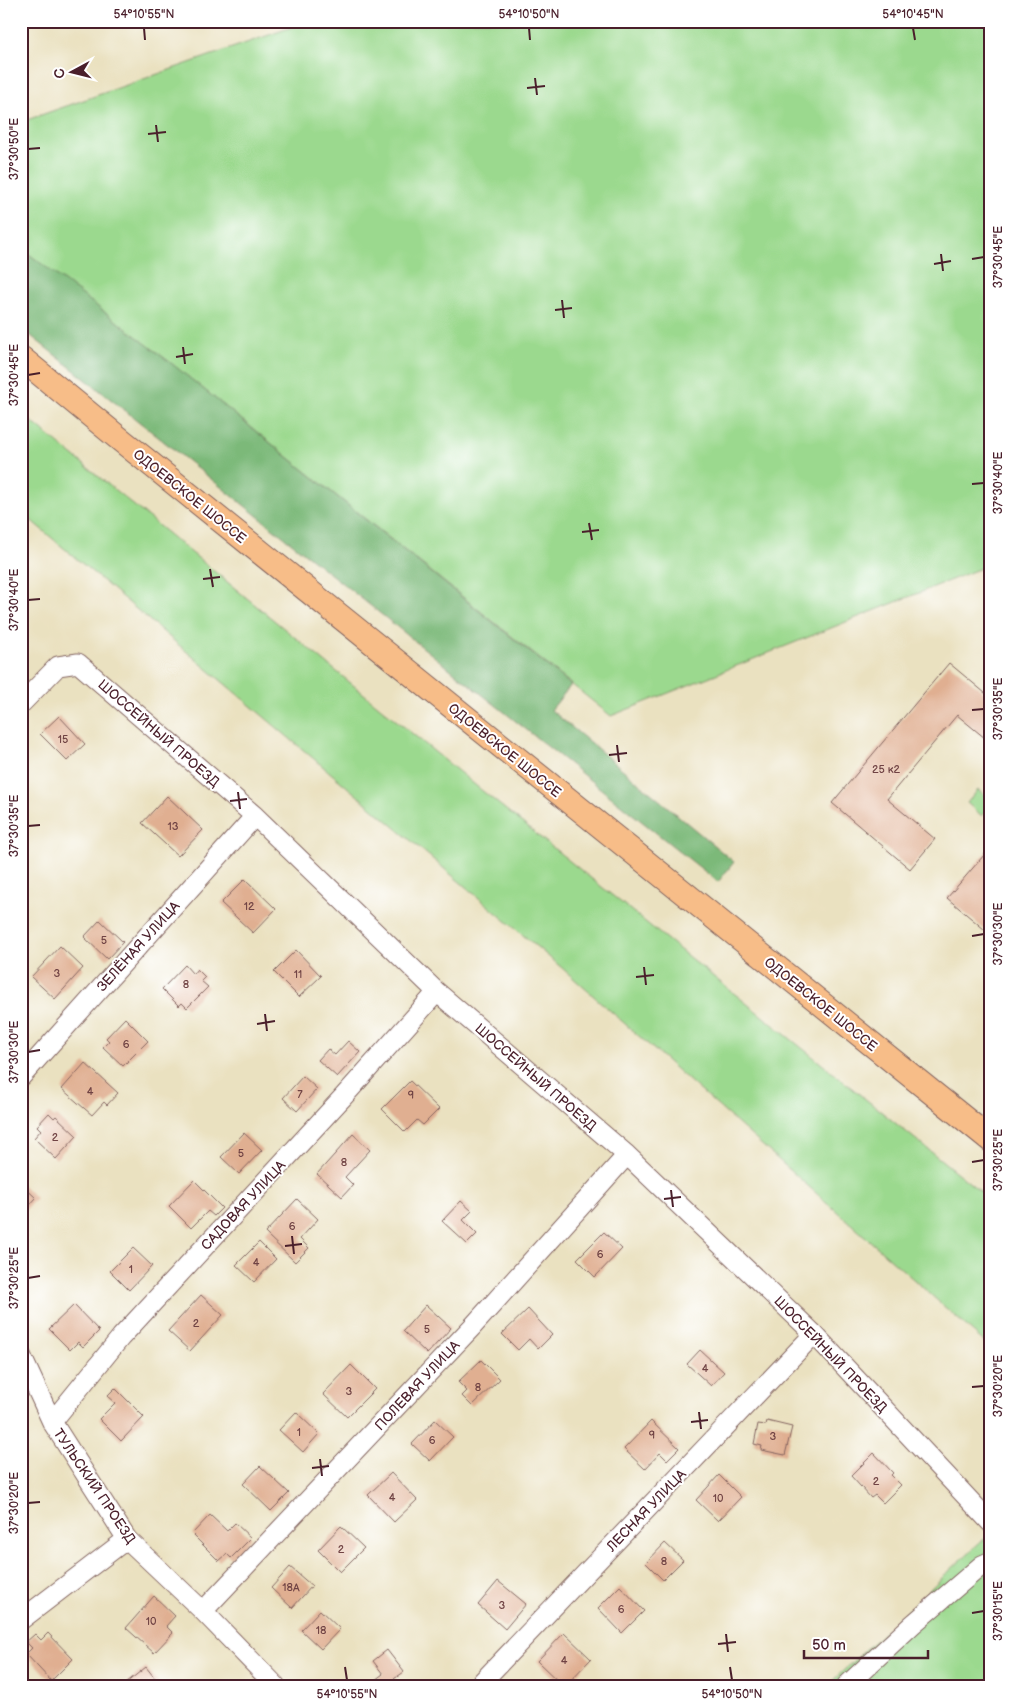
<svg xmlns="http://www.w3.org/2000/svg" width="1012" height="1707" font-family="'Balsamiq Sans',sans-serif">
<rect width="100%" height="100%" fill="#fff"/>
<filter id="ink" filterUnits="userSpaceOnUse"><feTurbulence type="fractalNoise" baseFrequency=".02" numOctaves="2"/><feDisplacementMap in="SourceGraphic" scale="10" xChannelSelector="R" yChannelSelector="G"/><feConvolveMatrix kernelMatrix="1 2 1 2 8 2 1 2 1" color-interpolation-filters="sRGB"/></filter>
<filter id="wash" filterUnits="userSpaceOnUse"><feTurbulence type="fractalNoise" baseFrequency=".0096" numOctaves="4" result="noise"/><feDisplacementMap in="SourceGraphic" scale="20" xChannelSelector="R" yChannelSelector="G"/><feGaussianBlur stdDeviation="1.12" result="paint"/><feColorMatrix in="noise" values="0 0 0 0 0 0 0 0 0 0 0 0 0 0 0 0 0 1.4 0 .05"/><feComposite in="paint" operator="in"/></filter>
<g filter="url(#wash)">
<rect width="100%" height="100%" fill="#eae1c0"/>
<path fill="#9bd98e" stroke="#727c5c" d="M 309,21 L 991,21 L 991,564 L 611,716 L 171,363 L 21,248 L 21,122 Z
M 21,413 L 480,789 L 991,1200 L 991,1348 L 562,968 L 21,512 Z
M 978,790 L 991,800 L 991,806 L 982,816 L 967,803 Z
M 991,1533 L 991,1686 L 827,1686 L 978,1544 Z"/>
<path fill="#7cb979" stroke="#636c52" d="M 21,248 L 171,363 L 571,685 L 551,710 L 734,862 L 718,882 L 21,328 Z"/>
<g id="blocks">
<path fill="#e0af91" d="M 949,663 L 991,698 L 991,743 L 957,715 L 887,799 L 935,839 L 910,869 L 832,803 Z
M 59,716 L 85,744 L 67,761 L 40,734 Z
M 167,796 L 203,830 L 178,856 L 142,823 Z
M 991,847 L 991,935 L 947,898 Z
M 245,879 L 276,909 L 253,933 L 221,903 Z
M 100,920 L 123,942 L 107,959 L 84,937 Z
M 60,946 L 83,968 L 55,999 L 31,977 Z
M 296,950 L 321,976 L 299,997 L 274,972 Z
M 185,965 L 193,974 L 197,969 L 205,977 L 201,981 L 208,987 L 187,1008 L 182,1003 L 179,1006 L 162,989 Z
M 125,1018 L 148,1041 L 123,1066 L 103,1047 L 109,1041 L 106,1038 Z
M 348,1041 L 360,1052 L 337,1077 L 318,1060 L 328,1049 L 335,1055 Z
M 85,1063 L 118,1093 L 107,1105 L 104,1102 L 92,1115 L 62,1089 Z
M 303,1076 L 317,1089 L 297,1111 L 283,1098 Z
M 410,1081 L 439,1109 L 423,1125 L 417,1120 L 405,1132 L 382,1109 Z
M 49,1113 L 54,1118 L 56,1116 L 77,1136 L 56,1159 L 34,1138 L 41,1130 L 37,1126 Z
M 244,1133 L 262,1150 L 239,1174 L 221,1157 Z
M 353,1134 L 370,1150 L 345,1177 L 353,1185 L 342,1197 L 317,1174 Z
M 194,1180 L 222,1208 L 214,1216 L 208,1211 L 191,1228 L 169,1206 Z
M 21,1184 L 36,1198 L 21,1215 Z
M 297,1199 L 318,1219 L 300,1239 L 309,1248 L 295,1262 L 265,1233 Z
M 461,1201 L 472,1211 L 463,1220 L 477,1234 L 467,1244 L 442,1221 Z
M 604,1232 L 622,1249 L 595,1277 L 577,1259 Z
M 259,1242 L 276,1259 L 254,1282 L 236,1265 Z
M 133,1248 L 152,1266 L 129,1290 L 110,1271 Z
M 201,1295 L 223,1315 L 190,1351 L 168,1331 Z
M 74,1305 L 99,1331 L 83,1347 L 78,1342 L 70,1350 L 49,1329 Z
M 426,1305 L 451,1328 L 427,1354 L 403,1331 Z
M 528,1309 L 552,1335 L 538,1349 L 529,1339 L 518,1350 L 502,1334 Z
M 700,1350 L 724,1372 L 711,1386 L 687,1364 Z
M 481,1360 L 500,1379 L 472,1406 L 462,1396 L 467,1391 L 458,1382 Z
M 351,1365 L 375,1389 L 347,1417 L 323,1394 Z
M 115,1388 L 144,1417 L 121,1441 L 99,1419 L 115,1403 L 107,1396 Z
M 296,1412 L 319,1434 L 303,1452 L 279,1430 Z
M 435,1420 L 453,1437 L 430,1461 L 412,1444 Z
M 651,1421 L 679,1448 L 667,1460 L 660,1453 L 645,1469 L 624,1449 Z
M 767,1421 L 792,1427 L 785,1455 L 761,1450 L 762,1446 L 754,1444 L 758,1424 L 766,1425 Z
M 874,1453 L 893,1473 L 891,1475 L 901,1485 L 883,1503 L 875,1495 L 871,1498 L 851,1476 Z
M 260,1466 L 289,1493 L 271,1511 L 243,1484 Z
M 391,1473 L 417,1500 L 394,1522 L 368,1495 Z
M 719,1475 L 741,1497 L 718,1521 L 696,1500 Z
M 210,1515 L 227,1531 L 235,1523 L 251,1538 L 231,1558 L 227,1554 L 219,1561 L 192,1534 Z
M 341,1526 L 364,1548 L 340,1572 L 318,1550 Z
M 665,1543 L 683,1560 L 663,1580 L 646,1563 Z
M 290,1567 L 312,1586 L 292,1608 L 271,1588 Z
M 498,1581 L 526,1604 L 505,1629 L 478,1605 Z
M 620,1586 L 644,1611 L 622,1633 L 598,1608 Z
M 154,1596 L 175,1616 L 166,1626 L 173,1633 L 154,1653 L 126,1628 Z
M 320,1610 L 340,1629 L 321,1649 L 301,1630 Z
M 48,1633 L 73,1659 L 51,1681 L 26,1654 L 32,1648 L 26,1642 L 35,1634 L 41,1640 Z
M 564,1633 L 591,1659 L 565,1686 L 563,1686 L 537,1661 Z
M 387,1650 L 404,1672 L 391,1681 L 394,1686 L 367,1686 L 383,1674 L 373,1661 Z
M 146,1667 L 161,1686 L 128,1686 L 126,1683 Z"/>
</g>
</g>
<g filter="url(#ink)">
<use href="#blocks" fill-opacity="0" stroke="#82635f" stroke-width="1"/>
<g fill="none" stroke-linecap="round" stroke-linejoin="round">
<g stroke="#82635f" stroke-width="21">
<path id="minor" d="M 21,704 L 58,666 L 78,663 L 255,816 L 437,992 L 627,1155 L 814,1334 L 991,1523
M 21,1077 L 255,816
M 21,1355 L 52,1422 L 127,1539 L 203,1611 L 276,1686
M 52,1422 L 121,1337 L 344,1096 L 437,992
M 203,1611 L 473,1326 L 627,1155
M 21,1620 L 127,1539
M 478,1686 L 814,1334
M 846,1686 L 913,1624 L 982,1565 L 991,1561"/>
</g>
<g stroke="#82635f" stroke-width="26">
<path id="major" d="M 21,358 L 116,436 L 991,1140"/>
</g>
<use href="#minor" stroke="#fff" stroke-width="19"/>
<use href="#major" stroke="#f7bd88" stroke-width="24"/>
</g>
</g>
<path fill="none" stroke="#4a1f2b" stroke-width="2" d="M 144,28 L 145,40M 529,28 L 530,40M 913,28 L 915,40M 535,78 L 537,95M 527,88 L 545,86M 156,125 L 158,142M 148,134 L 166,132M 28,149 L 40,148M 941,254 L 943,271M 972,259 L 984,257M 934,264 L 951,261M 562,300 L 564,318M 555,310 L 572,308M 183,347 L 185,364M 176,357 L 193,354M 28,375 L 40,373M 972,484 L 984,483M 589,523 L 592,540M 582,532 L 599,530M 210,569 L 213,587M 203,579 L 220,577M 28,600 L 40,599M 972,710 L 984,709M 617,745 L 619,762M 609,755 L 627,753M 238,792 L 240,809M 230,801 L 247,799M 28,826 L 40,825M 972,936 L 984,934M 644,967 L 646,985M 636,977 L 654,975M 265,1014 L 267,1031M 257,1024 L 275,1021M 28,1052 L 40,1050M 972,1162 L 984,1160M 671,1190 L 673,1207M 664,1199 L 681,1197M 292,1236 L 294,1254M 285,1246 L 302,1244M 28,1278 L 40,1276M 972,1387 L 984,1386M 699,1412 L 701,1429M 691,1422 L 708,1420M 320,1459 L 322,1476M 312,1468 L 329,1466M 28,1503 L 40,1502M 972,1613 L 984,1611M 726,1634 L 728,1652M 718,1644 L 736,1642M 345,1667 L 347,1680M 730,1667 L 732,1680"/>
<g text-anchor="middle" stroke-width="4" stroke-linejoin="round" paint-order="stroke">
<g font-size="11" fill="#704344">
<text x="63" y="743">15</text>
<text x="886" y="773">25 к2</text>
<text x="173" y="830">13</text>
<text x="249" y="910">12</text>
<text x="104" y="944">5</text>
<text x="57" y="977">3</text>
<text x="298" y="978">11</text>
<text x="186" y="988">8</text>
<text x="126" y="1048">6</text>
<text x="90" y="1095">4</text>
<text x="300" y="1098">7</text>
<text x="411" y="1099">9</text>
<text x="55" y="1141">2</text>
<text x="241" y="1157">5</text>
<text x="344" y="1166">8</text>
<text x="292" y="1230">6</text>
<text x="600" y="1258">6</text>
<text x="256" y="1266">4</text>
<text x="131" y="1273">1</text>
<text x="196" y="1327">2</text>
<text x="427" y="1333">5</text>
<text x="705" y="1372">4</text>
<text x="478" y="1391">8</text>
<text x="349" y="1395">3</text>
<text x="299" y="1436">1</text>
<text x="652" y="1439">9</text>
<text x="773" y="1440">3</text>
<text x="432" y="1444">6</text>
<text x="876" y="1485">2</text>
<text x="392" y="1501">4</text>
<text x="718" y="1502">10</text>
<text x="341" y="1553">2</text>
<text x="664" y="1565">8</text>
<text x="291" y="1591">18А</text>
<text x="502" y="1609">3</text>
<text x="621" y="1613">6</text>
<text x="151" y="1625">10</text>
<text x="321" y="1634">18</text>
<text x="564" y="1664">4</text>
</g>
<g font-size="14" fill="#4a1f2b" stroke="#fff">
<text transform="translate(190 496) rotate(39)" y="5">ОДОЕВСКОЕ ШОССЕ</text>
<text transform="translate(159 733) rotate(41)" y="5">ШОССЕЙНЫЙ ПРОЕЗД</text>
<text transform="translate(505 750) rotate(39)" y="5">ОДОЕВСКОЕ ШОССЕ</text>
<text transform="translate(138 946) rotate(-48)" y="5">ЗЕЛЁНАЯ УЛИЦА</text>
<text transform="translate(821 1004) rotate(39)" y="5">ОДОЕВСКОЕ ШОССЕ</text>
<text transform="translate(536 1077) rotate(41)" y="5">ШОССЕЙНЫЙ ПРОЕЗД</text>
<text transform="translate(243 1205) rotate(-47)" y="5">САДОВАЯ УЛИЦА</text>
<text transform="translate(831 1354) rotate(46)" y="5">ШОССЕЙНЫЙ ПРОЕЗД</text>
<text transform="translate(417 1385) rotate(-47)" y="5">ПОЛЕВАЯ УЛИЦА</text>
<text transform="translate(95 1486) rotate(56)" y="5">ТУЛЬСКИЙ ПРОЕЗД</text>
<text transform="translate(646 1510) rotate(-46)" y="5">ЛЕСНАЯ УЛИЦА</text>
</g>
</g>
<rect width="1012" height="1707" fill="none" stroke="#fff" stroke-width="55"/>
<g transform="translate(72 72) rotate(263)" stroke="#ffffff" stroke-width="4" paint-order="stroke">
<path d="M0-4L9 19L0 12L-9 19Z" fill="#4a1f2b"/>
<text y="-8" font-size="14" font-weight="bold" text-anchor="middle" fill="#4a1f2b">С</text>
</g>
<path d="M804 1650v8h124v-8" fill="none" stroke="#4a1f2b" stroke-width="2.5"/>
<text x="812" y="1650" font-size="15" fill="#4a1f2b" stroke="#ffffff" stroke-width="4" paint-order="stroke">50 m</text>
<rect x="28" y="28" width="956" height="1652" fill="none" stroke="#4a1f2b" stroke-width="2"/>
<g font-size="12" text-anchor="middle" fill="#4a1f2b">
<text x="144" y="18">54°10'55"N</text>
<text x="529" y="18">54°10'50"N</text>
<text x="913" y="18">54°10'45"N</text>
<text transform="translate(14 149) rotate(-90)" y="4">37°30'50"E</text>
<text transform="translate(998 257) rotate(-90)" y="4">37°30'45"E</text>
<text transform="translate(14 375) rotate(-90)" y="4">37°30'45"E</text>
<text transform="translate(998 483) rotate(-90)" y="4">37°30'40"E</text>
<text transform="translate(14 600) rotate(-90)" y="4">37°30'40"E</text>
<text transform="translate(998 709) rotate(-90)" y="4">37°30'35"E</text>
<text transform="translate(14 826) rotate(-90)" y="4">37°30'35"E</text>
<text transform="translate(998 934) rotate(-90)" y="4">37°30'30"E</text>
<text transform="translate(14 1052) rotate(-90)" y="4">37°30'30"E</text>
<text transform="translate(998 1160) rotate(-90)" y="4">37°30'25"E</text>
<text transform="translate(14 1278) rotate(-90)" y="4">37°30'25"E</text>
<text transform="translate(998 1386) rotate(-90)" y="4">37°30'20"E</text>
<text transform="translate(14 1503) rotate(-90)" y="4">37°30'20"E</text>
<text transform="translate(998 1611) rotate(-90)" y="4">37°30'15"E</text>
<text x="347" y="1698">54°10'55"N</text>
<text x="732" y="1698">54°10'50"N</text>
</g>
</svg>
